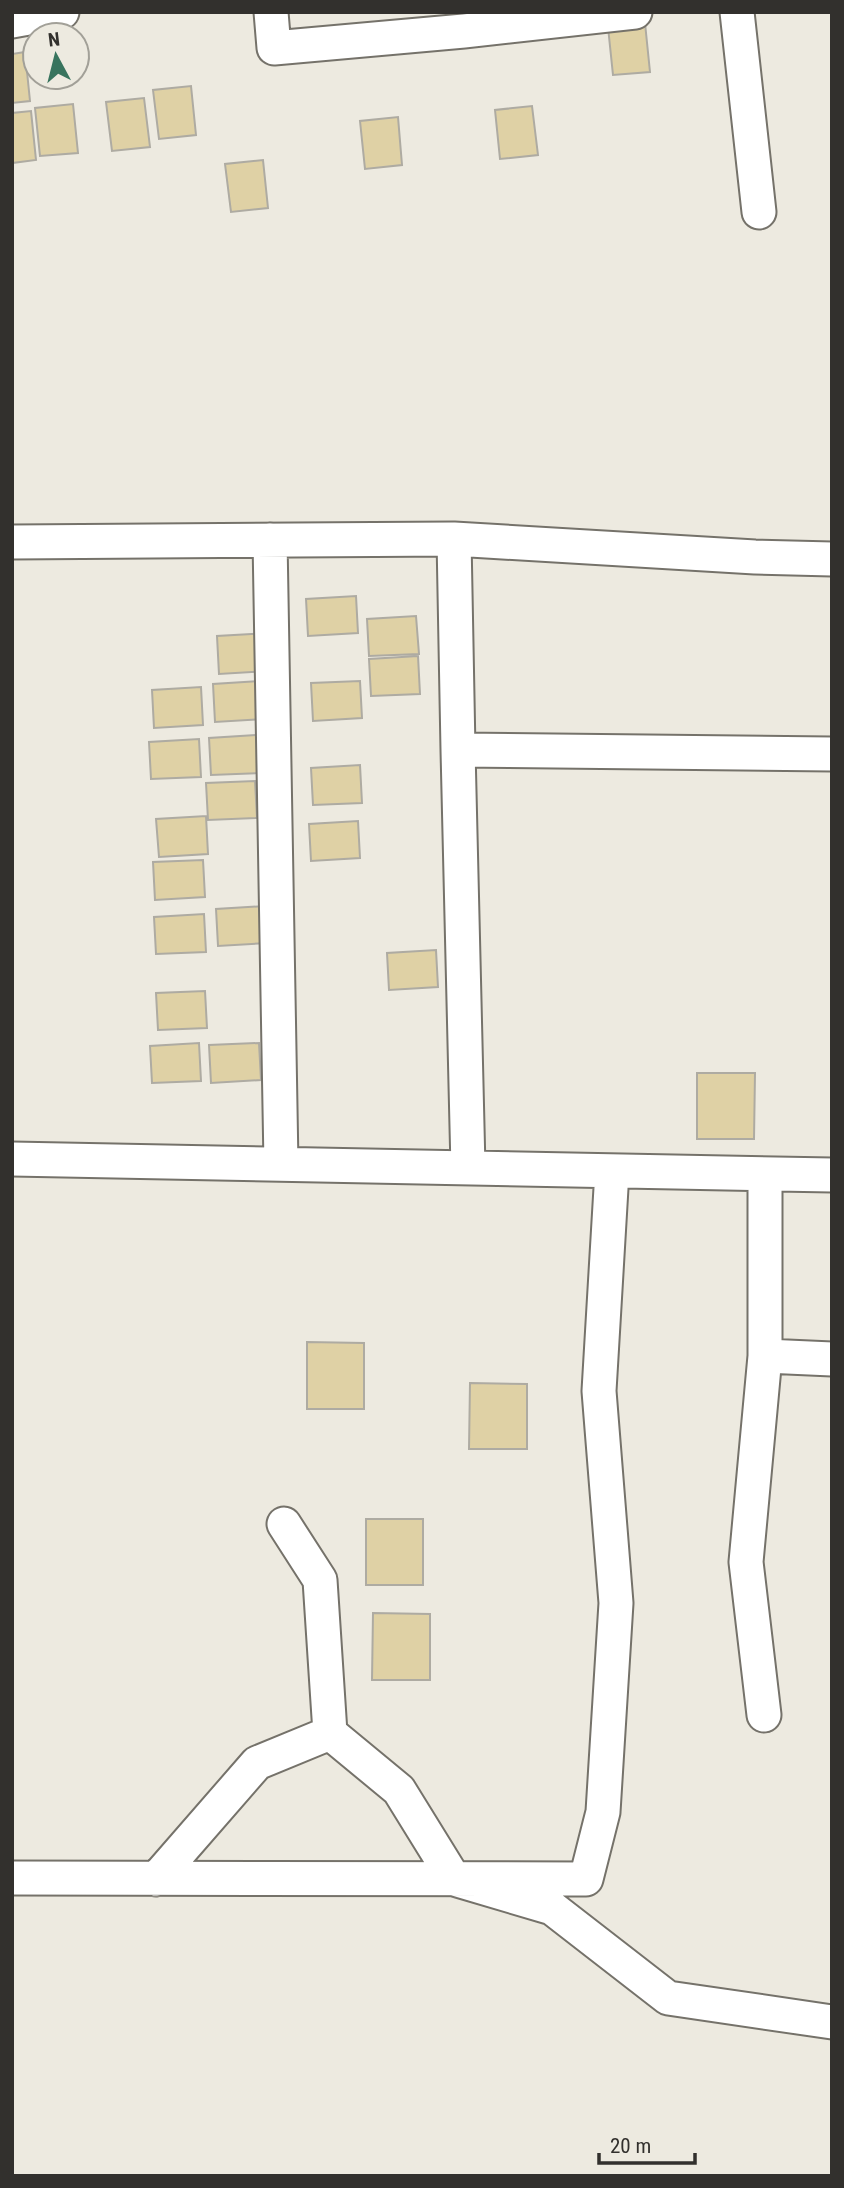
<svg xmlns="http://www.w3.org/2000/svg" width="844" height="2188" font-family="'Roboto Condensed',sans-serif">
<rect width="100%" height="100%" fill="#edeae0"/>
<path fill="#dfd1a5" stroke="#aeaba2" stroke-width="2" d="M 645,23 L 650,72 L 613,75 L 608,27 Z
M 25,52 L 30,101 L 12,103 L 12,54 Z
M 191,86 L 196,135 L 159,139 L 153,90 Z
M 144,98 L 150,147 L 112,151 L 106,102 Z
M 73,104 L 78,153 L 40,156 L 35,108 Z
M 532,106 L 538,155 L 500,159 L 495,110 Z
M 31,111 L 36,160 L 12,163 L 12,113 Z
M 398,117 L 402,165 L 365,169 L 360,121 Z
M 263,160 L 268,208 L 231,212 L 225,164 Z
M 356,596 L 358,633 L 308,636 L 306,599 Z
M 416,616 L 419,654 L 369,656 L 367,619 Z
M 267,633 L 269,671 L 219,674 L 217,636 Z
M 418,656 L 420,694 L 371,696 L 369,659 Z
M 262,681 L 264,719 L 215,722 L 213,684 Z
M 360,681 L 362,718 L 313,721 L 311,683 Z
M 201,687 L 203,725 L 154,728 L 152,690 Z
M 258,735 L 260,773 L 211,775 L 209,738 Z
M 199,739 L 201,777 L 151,779 L 149,742 Z
M 360,765 L 362,803 L 313,805 L 311,768 Z
M 255,781 L 257,818 L 208,820 L 206,783 Z
M 206,816 L 208,854 L 159,857 L 156,819 Z
M 358,821 L 360,858 L 311,861 L 309,824 Z
M 203,860 L 205,897 L 155,900 L 153,862 Z
M 265,906 L 267,943 L 218,946 L 216,909 Z
M 204,914 L 206,952 L 156,954 L 154,917 Z
M 436,950 L 438,987 L 389,990 L 387,953 Z
M 205,991 L 207,1028 L 158,1030 L 156,993 Z
M 199,1043 L 201,1081 L 152,1083 L 150,1046 Z
M 259,1043 L 261,1080 L 211,1083 L 209,1045 Z
M 697,1073 L 755,1073 L 754,1139 L 697,1139 Z
M 307,1342 L 364,1343 L 364,1409 L 307,1409 Z
M 470,1383 L 527,1384 L 527,1449 L 469,1449 Z
M 366,1519 L 423,1519 L 423,1585 L 366,1585 Z
M 373,1613 L 430,1614 L 430,1680 L 372,1680 Z"/>
<g fill="none" stroke-linecap="round" stroke-linejoin="round">
<g stroke="#75726a" stroke-width="37">
<path id="street" d="M 271,12 L 274,48 L 464,31 L 635,12
M 737,12 L 759,212
M 12,21 L 62,12
M 454,539 L 755,557 L 832,559
M 270,540 L 281,1164
M 12,542 L 454,539 L 458,750 L 832,754
M 458,750 L 468,1168
M 12,1159 L 832,1175
M 765,1356 L 832,1359
M 764,1715 L 746,1562 L 765,1356 L 765,1174
M 330,1733 L 399,1790 L 454,1879 L 552,1908 L 668,1998 L 832,2022
M 12,1878 L 586,1879 L 603,1812 L 616,1603 L 599,1391 L 612,1171
M 156,1879 L 257,1763 L 330,1733 L 320,1580 L 284,1524"/>
</g>
<use href="#street" stroke="#fff" stroke-width="33"/>
</g>
<rect width="844" height="2188" fill="none" stroke="#32302d" stroke-width="28"/>
<g transform="translate(56 56) rotate(353)"><circle r="33" fill="#edeae0" stroke="#a2a098" stroke-width="2"/>
<path d="M0-5L12 26L0 18L-12 26Z" fill="#38745e"/>
<text y="-10" font-size="19" font-weight="bold" text-anchor="middle" fill="#32302d">N</text>
</g>
<path d="M599 2153v10h96v-10" fill="none" stroke="#32302d" stroke-width="3.5"/>
<text x="610" y="2153" font-size="21" fill="#32302d" stroke="#edeae0" stroke-width="5" paint-order="stroke">20 m</text>
</svg>
